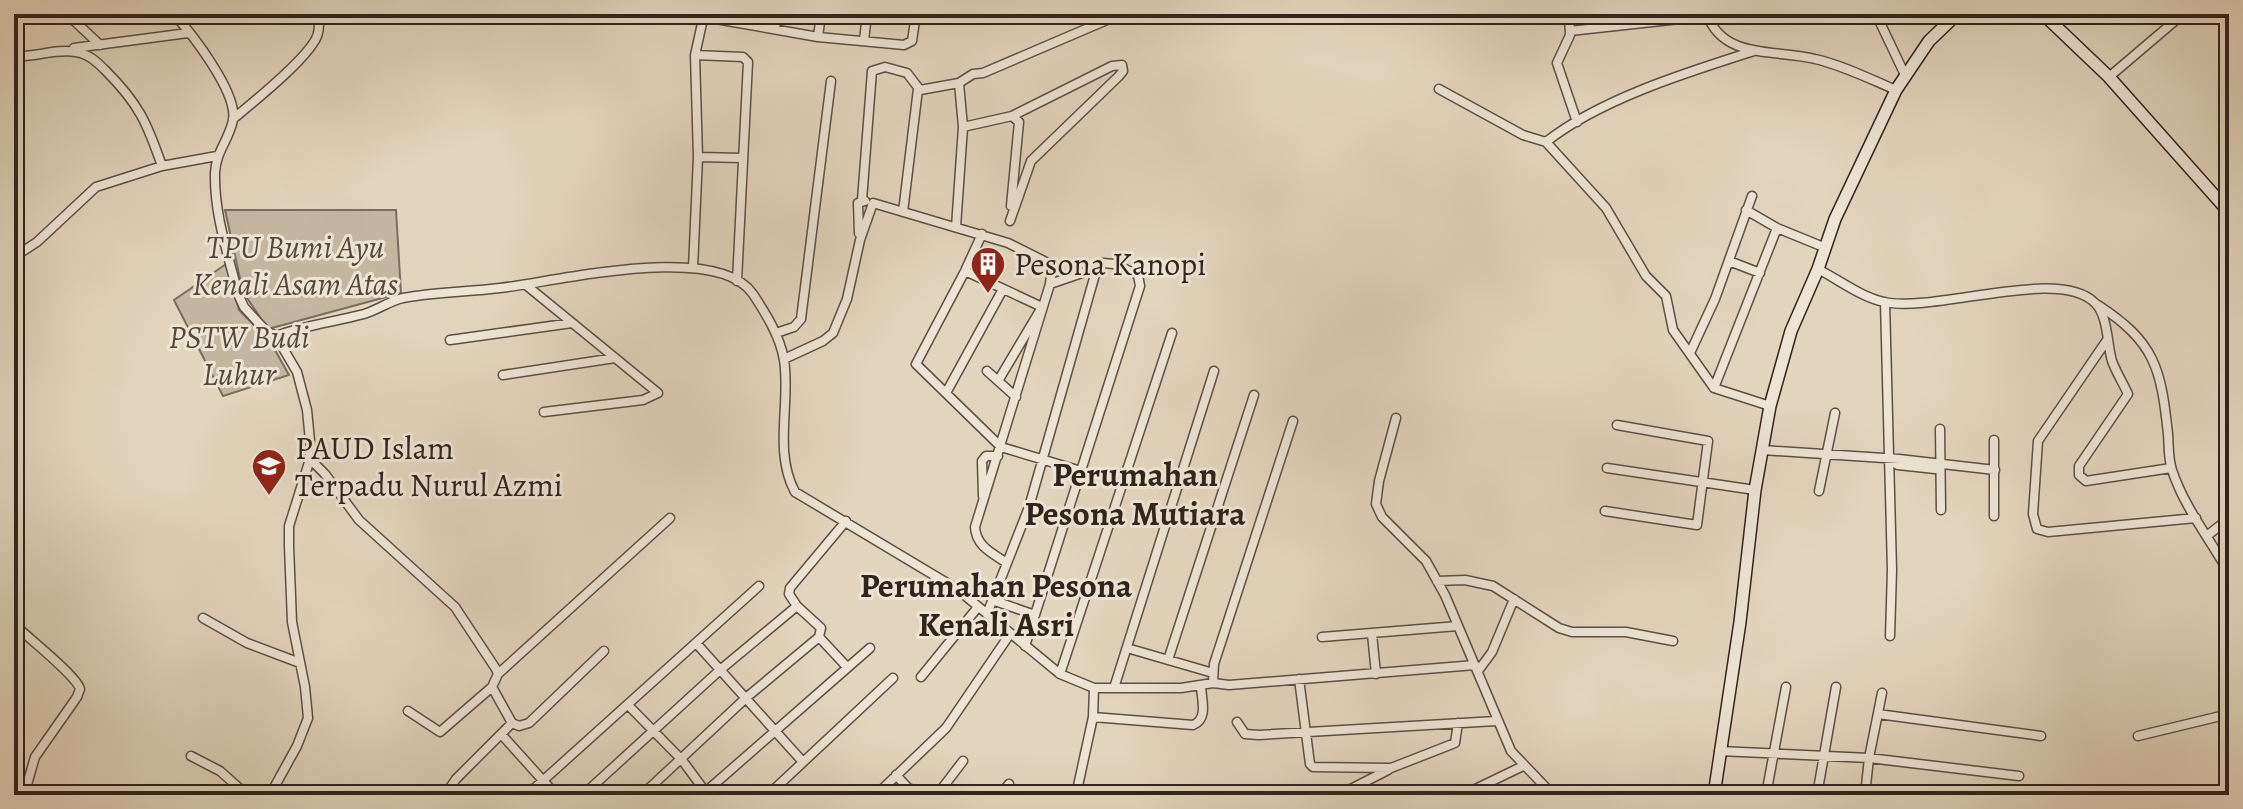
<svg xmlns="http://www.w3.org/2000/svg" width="2243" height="809" font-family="Alegreya,serif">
<rect width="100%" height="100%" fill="#e2d5bd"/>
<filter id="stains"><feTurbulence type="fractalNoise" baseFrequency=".0025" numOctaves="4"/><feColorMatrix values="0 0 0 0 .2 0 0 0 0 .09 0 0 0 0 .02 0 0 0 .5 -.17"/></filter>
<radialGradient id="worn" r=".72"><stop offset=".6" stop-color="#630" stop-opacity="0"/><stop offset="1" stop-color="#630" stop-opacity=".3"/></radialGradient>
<path fill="#c4b7a2" stroke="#7a6e60" stroke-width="2" d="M 225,210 L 396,210 L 401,293 L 268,329 L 243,292 Z
M 226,264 L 239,310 L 270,341 L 289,375 L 223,396 L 174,300 Z"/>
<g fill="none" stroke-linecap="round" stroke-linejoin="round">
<g stroke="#5c5045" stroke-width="11">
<path id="street" d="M 67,14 L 100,45
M 174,14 C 192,34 238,93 233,120 C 229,140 216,151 215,173 C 214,214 228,254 238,294 L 244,307 L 266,331 L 276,336 L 297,372 L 307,410 L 310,441 L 310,459 L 289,526 L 289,546 L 292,622 L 305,687 L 308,718 L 297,746 L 270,795
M 687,14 L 818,37 L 904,45 L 912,41 L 916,14
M 1569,14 L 1570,35 L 1557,63 L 1577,122
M 1707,14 C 1723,60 1776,49 1815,59 C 1842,65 1870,79 1896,90
M 1876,14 L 1905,75
M 775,29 L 777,14
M 1570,31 L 1707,16
M 818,37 L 821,14
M 864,41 L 867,14
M 74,48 L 188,33
M 1754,51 C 1688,72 1600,99 1546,142 L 1606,208 L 1646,276 L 1666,296 L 1673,330 L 1714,388 L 1770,406
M 695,55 L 743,57 L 748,62 L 737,281
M 14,56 C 35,58 55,48 76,52 C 89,54 97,62 106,71 C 139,104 147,123 162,166
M 2109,77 L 2183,14
M 1439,89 L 1523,135 L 1546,142
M 233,119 C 251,104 314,54 318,33 C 320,27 318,20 318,14
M 963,127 L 1012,116 L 1019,122 L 1011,206
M 698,157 L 742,158
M 862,200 L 872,71 L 885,67 L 907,73 L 920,90 L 959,83
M 1746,210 L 1777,228 L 1826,248
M 903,212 L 918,89
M 1010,221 L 1031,161 L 1119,76 L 1123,71 L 1122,65 L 1112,66 L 1012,116
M 956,227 L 963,127 L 959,83 L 973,74 L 983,73 L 1121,14
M 859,233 L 858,203 L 865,201
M 982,234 L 965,271 L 916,364 L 1001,447 L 1081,471
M 14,257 L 37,242 L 96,187 L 162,166 L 217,156
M 1729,261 L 1760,273
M 693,268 L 698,157 L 695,55 L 703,19
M 1818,269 C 1839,280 1861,297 1884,302 C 1937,313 2059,266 2095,303 C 2108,315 2107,344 2112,361 C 2116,372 2123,383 2128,394 L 2079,466 L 2079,475 L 2086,481 L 2171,468
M 965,271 L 1042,307 L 998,381
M 526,285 L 658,393 L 643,400 L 544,412
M 1885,302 L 1892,570 L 1890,636
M 2098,305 C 2155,342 2161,368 2168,434 C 2169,446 2168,458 2172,470 C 2184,507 2210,539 2229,573
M 776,333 L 794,327 L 801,319 L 831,81
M 276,336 C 305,325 334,322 364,314 C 377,310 390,301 403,298 C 435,292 468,292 500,288 C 555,282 717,241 753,294 C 766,314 780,336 784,360 C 791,403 773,451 795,492 L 957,589 L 1060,674 L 1094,688 L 1181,688 L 1213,683 L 1229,685 L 1475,665
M 450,340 L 572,323
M 2107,340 L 2038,441 L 2033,514 L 2037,529 L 2048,532 L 2196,518
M 1690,353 L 1715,299 L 1752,196
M 784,359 L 823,341 L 833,333 L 847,299 L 860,240 L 873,203 L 1008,243 L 1050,264 L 1052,267 L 1050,284
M 987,371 L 1016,397
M 503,375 L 615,358
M 1714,388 L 1777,228
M 946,393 L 1003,289
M 1396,418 L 1379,481 L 1376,504 L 1382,517 L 1426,561 L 1445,595 L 1511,751 L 1553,795
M 1940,429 L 1941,510
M 1994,440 L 1994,516
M 1762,450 L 1899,459 L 1995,470
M 310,459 L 325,474 L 359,520 L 455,607 L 496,669 L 498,674 L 492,687 L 512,723 L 456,779 L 445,795
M 1890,460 L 1898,465 L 1935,469
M 1607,468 L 1755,490
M 1819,491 L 1835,413
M 983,496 L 982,461 L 986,456 L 998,456
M 1605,511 L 1697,525 L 1708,441 L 1617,425
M 2208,535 L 2227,520 L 2229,523
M 1007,563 C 992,553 976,546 975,527 L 1050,284 L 1082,273 L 1096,271
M 1437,581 L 1465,580 L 1493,586 L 1559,628 L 1572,632 L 1626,632 L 1673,641
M 992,600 L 1035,615
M 987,614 L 1029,507 L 1096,271 L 1103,263 L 1114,264 L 1138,275 L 1140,286 L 1025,646
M 203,618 L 247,643 L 300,663
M 14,624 C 28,638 76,675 80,689 L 77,697 L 35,757 L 24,795
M 1372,634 L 1376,674
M 819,637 L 847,667
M 1322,637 L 1458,626
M 696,643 L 803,762
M 1127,648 L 1213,673
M 1168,660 L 1254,395
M 1478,671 L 1492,652 L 1514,599
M 498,674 L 670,518
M 1060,674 L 1172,333
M 921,677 L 978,607
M 1299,679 L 1310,764 L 1313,767 L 1391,768 L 1455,743 L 1458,723
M 1213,683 L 1214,664 L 1293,421
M 1114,688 L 1214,371
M 628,705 L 682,760 L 707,794
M 408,711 L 440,732 L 492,687
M 1878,714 L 2041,736
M 1093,717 L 1193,725 C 1208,719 1202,701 1201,687
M 1237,722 L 1245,734 L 1259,735 L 1496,721
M 512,723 L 519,726 L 529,723 L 604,651
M 502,735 L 556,795
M 2138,736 L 2229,714
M 1719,751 L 1869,758 L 2019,776
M 191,756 L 220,771 L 247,795
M 896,775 L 908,788 L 927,795
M 527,795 L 759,586
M 583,795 L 720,670 L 797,606
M 642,795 L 747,697 L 819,637 L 821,628 L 797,606 L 789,594 L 790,588 L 846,521
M 702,795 L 870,648
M 768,795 L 893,678
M 876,795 L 946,728 L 1010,634
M 937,795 L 963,761
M 1000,795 L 1009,784
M 1076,795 L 1093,717 L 1094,688
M 1339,795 L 1388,770
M 1463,795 L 1523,766
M 1766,795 L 1786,687
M 1817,795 L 1836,687
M 1865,795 L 1869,758 L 1882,693
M 2215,795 L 2229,789"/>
</g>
<g stroke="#30241d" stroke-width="14">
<path id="secondary" d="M 2043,14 L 2109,77 L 2229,212
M 1714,795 L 1740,622 L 1755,490 L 1770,406 L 1791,331 L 1818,269 L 1835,219 L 1896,90 L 1929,41 L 1954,17 L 1962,14"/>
</g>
<use href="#street" stroke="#ece4d4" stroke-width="8"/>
<use href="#secondary" stroke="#ece4d4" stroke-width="11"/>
</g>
<defs>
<g id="building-pin" transform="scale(1.8)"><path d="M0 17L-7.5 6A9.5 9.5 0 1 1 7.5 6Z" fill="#8f2418" stroke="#ece4d4"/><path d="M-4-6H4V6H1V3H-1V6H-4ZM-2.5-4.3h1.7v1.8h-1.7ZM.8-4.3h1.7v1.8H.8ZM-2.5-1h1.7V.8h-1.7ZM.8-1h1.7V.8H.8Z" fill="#fff"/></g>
<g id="school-pin" transform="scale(1.8)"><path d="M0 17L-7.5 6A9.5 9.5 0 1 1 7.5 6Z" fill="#8f2418" stroke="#ece4d4"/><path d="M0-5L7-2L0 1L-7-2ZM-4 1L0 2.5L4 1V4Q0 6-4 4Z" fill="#fff"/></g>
</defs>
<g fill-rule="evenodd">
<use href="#building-pin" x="988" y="264"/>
<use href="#school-pin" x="269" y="466"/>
</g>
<g text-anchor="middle" stroke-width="6" stroke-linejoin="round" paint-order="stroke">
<g font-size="32" font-style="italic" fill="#55493e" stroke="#ece4d4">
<text x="295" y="258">TPU Bumi Ayu<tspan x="295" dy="37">Kenali Asam Atas</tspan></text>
<text x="239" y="348">PSTW Budi<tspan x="239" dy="37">Luhur</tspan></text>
</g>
<g font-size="32" fill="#30241d" stroke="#ece4d4" text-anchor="start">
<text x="1014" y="275">Pesona Kanopi</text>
<text x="295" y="459">PAUD Islam<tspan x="295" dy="37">Terpadu Nurul Azmi</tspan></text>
</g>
<g font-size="34" font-weight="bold" fill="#30241d" stroke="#ece4d4">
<text x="1135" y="486">Perumahan<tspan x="1135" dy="39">Pesona Mutiara</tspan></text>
<text x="996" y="597">Perumahan Pesona<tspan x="996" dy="39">Kenali Asri</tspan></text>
</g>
</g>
<rect width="2243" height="809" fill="none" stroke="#e2d5bd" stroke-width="48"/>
<rect x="16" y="16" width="2211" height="777" fill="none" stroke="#30241d" stroke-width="4"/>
<rect x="24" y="24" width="2195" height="761" fill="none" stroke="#30241d" stroke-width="2"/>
<rect width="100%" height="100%" filter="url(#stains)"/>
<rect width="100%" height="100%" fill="url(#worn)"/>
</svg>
